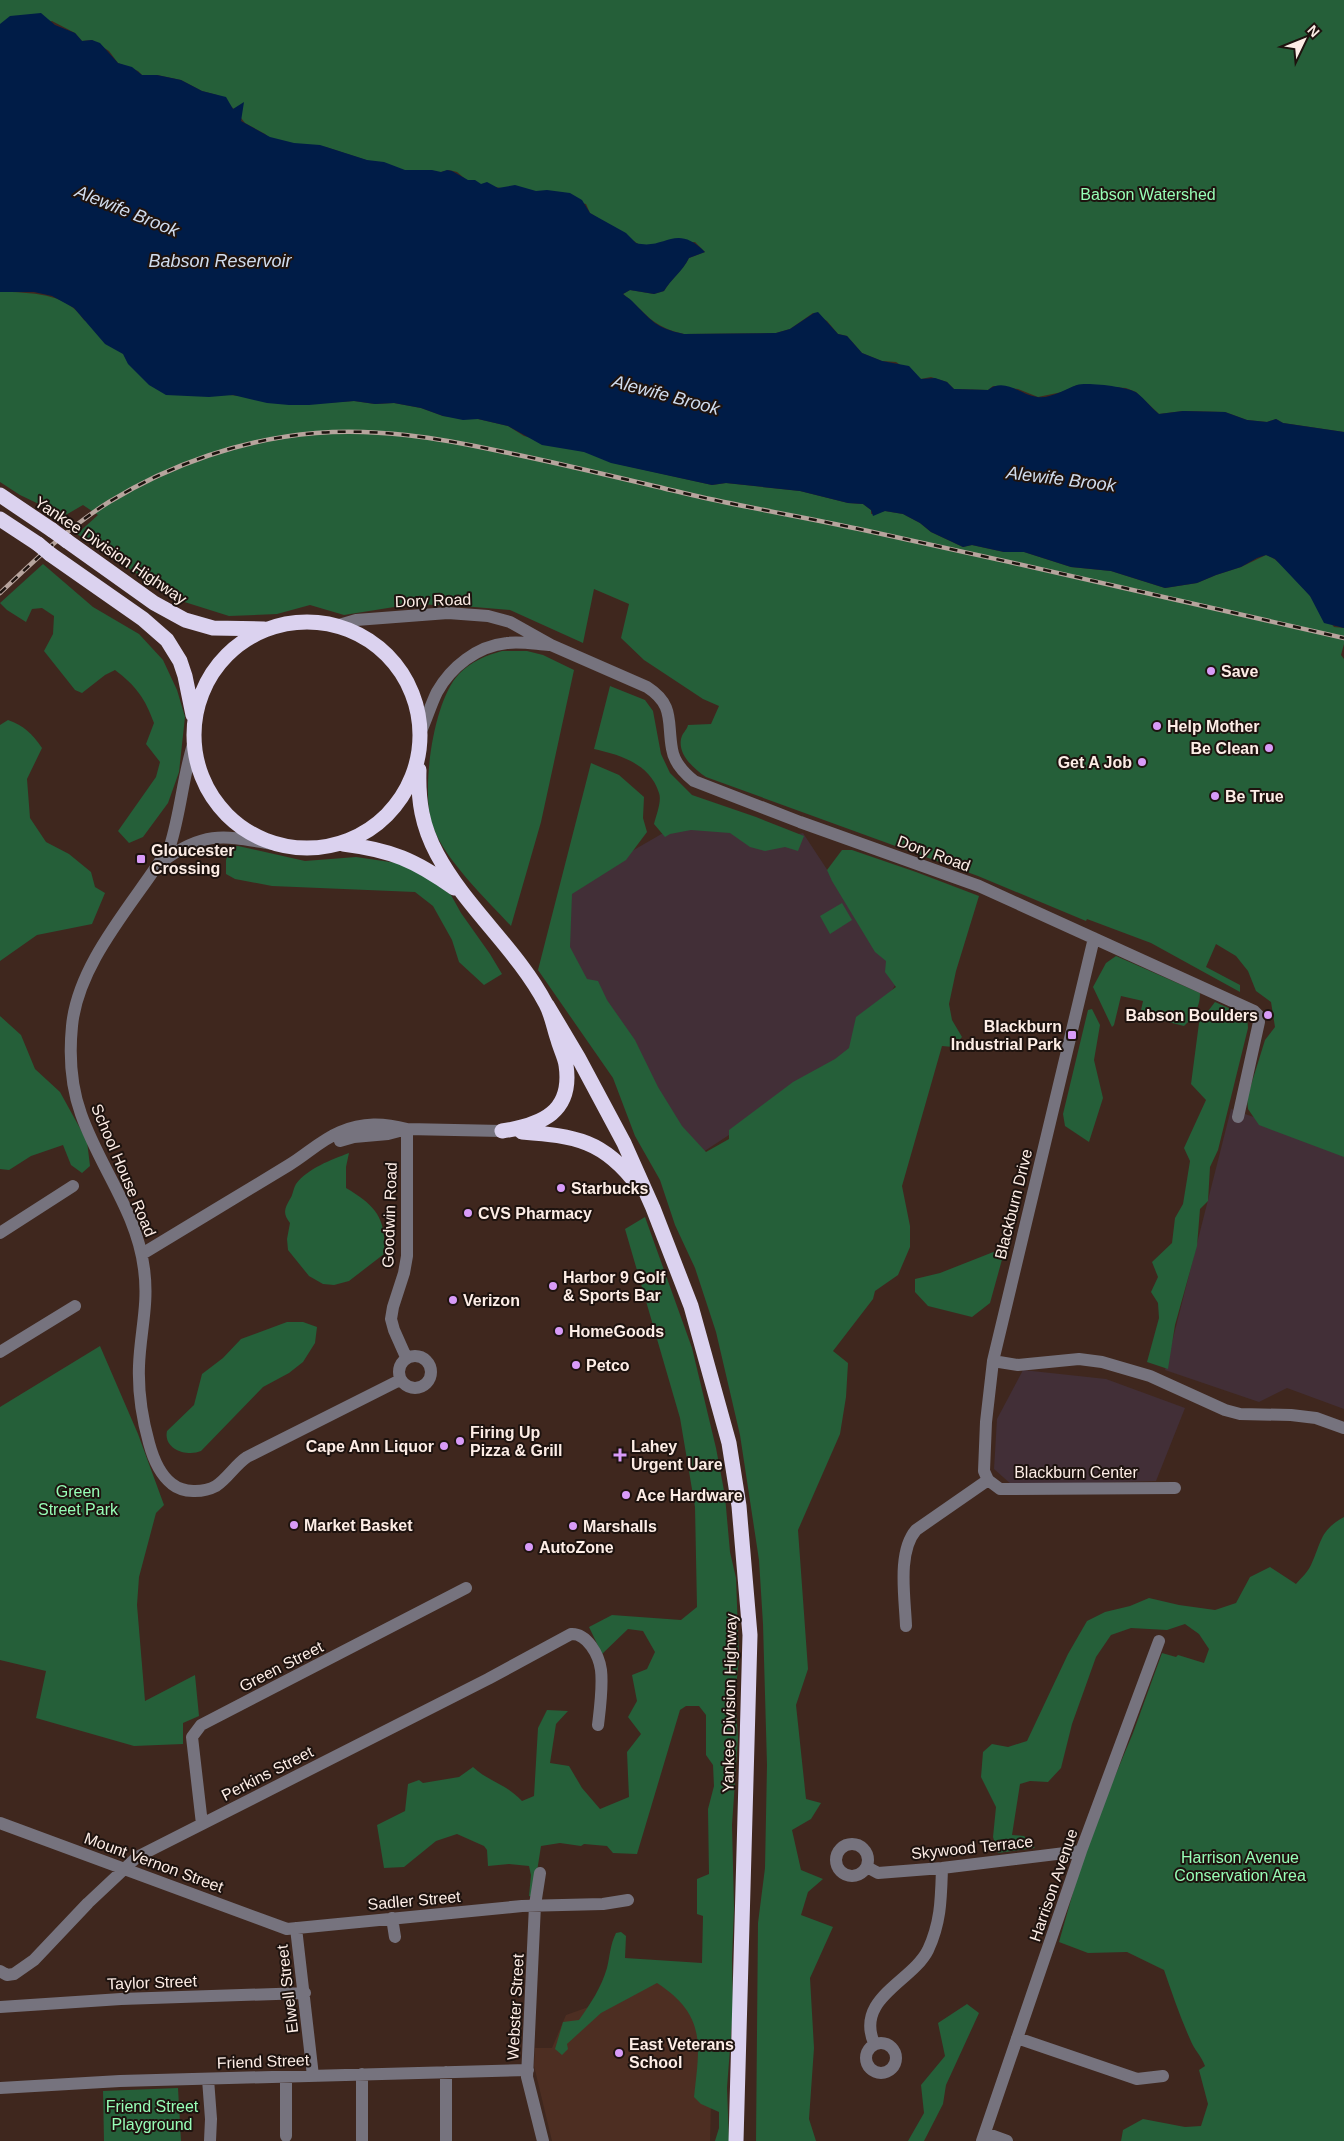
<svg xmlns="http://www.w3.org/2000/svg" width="1344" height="2141" font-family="Helvetica,sans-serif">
<rect width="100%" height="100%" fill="#3f271e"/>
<path fill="#422f37" d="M 677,825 L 736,833 L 757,844 L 803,833 L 899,979 L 851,1055 L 697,1156 L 562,948 L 568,888 Z
M 1231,1109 L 1344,1149 L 1344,1409 L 1287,1388 L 1259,1402 L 1165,1370 Z
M 1023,1370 L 1106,1379 L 1185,1408 L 1156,1481 L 1012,1485 L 994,1469 L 997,1419 Z"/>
<path fill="#4d2e22" d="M 605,1975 L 704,1987 L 711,2103 L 710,2141 L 552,2141 L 534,2066 L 535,2048 L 552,2048 L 566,2015 L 597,2004 Z"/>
<path fill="#255f39" d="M 0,0 L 1344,0 L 1344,432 L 1283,423 L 1276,419 L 1267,422 L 1247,420 L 1225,412 L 1183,411 L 1159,414 L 1136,392 L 1126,388 L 1077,385 L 1062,392 L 1038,397 L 1018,389 L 993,386 L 988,390 L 954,389 L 947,382 L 931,377 L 921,379 L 896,362 L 882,361 L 862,353 L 847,336 L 838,334 L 827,321 L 813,313 L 790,329 L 776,333 L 684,334 C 651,327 646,312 623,294 L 630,290 L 654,294 L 664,291 C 671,279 682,271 689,258 L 705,252 L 695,242 L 643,247 L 590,213 L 586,204 L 469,182 L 457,172 L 449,170 L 441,172 L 406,173 L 326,147 L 273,142 L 265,134 L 245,123 L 234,109 L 217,95 L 202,91 L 181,80 L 157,75 L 142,75 L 138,71 L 118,63 L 109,51 L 92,40 L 82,41 L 75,33 L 52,21 L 0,40 Z
M 0,291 C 31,294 65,291 84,320 L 229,395 L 323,403 L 354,401 L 375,404 L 394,403 L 421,408 L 443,416 L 478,419 L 508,426 L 524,436 L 619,461 L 618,464 L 712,485 L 726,483 L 800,491 L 848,503 L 863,504 L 871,510 L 871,514 L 885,511 L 903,514 L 920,523 L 931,532 L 963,547 L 972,545 L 1004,552 L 1024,552 L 1071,567 L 1111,571 L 1165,588 L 1197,583 L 1216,575 L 1241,567 L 1266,555 C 1285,560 1321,610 1334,627 L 1344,628 L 1344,644 L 1341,655 L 1344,659 L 1344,1157 L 1259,1125 L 1248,1109 L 1247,1098 L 1265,1040 L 1275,1027 L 1271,1002 L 1256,991 L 1248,971 L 1236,956 L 1216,944 L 1206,967 L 1240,985 L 1240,992 L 1151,943 L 1087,919 L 1086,921 L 978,876 L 706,777 C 694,769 678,755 681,739 C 682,733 687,730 688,725 L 711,724 L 719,706 L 703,699 L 644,660 L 621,638 L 629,604 L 594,589 L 583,643 L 510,610 L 462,606 L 413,604 L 344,615 L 310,605 L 277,614 L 229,616 L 175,599 L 77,534 L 98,515 L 83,505 L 64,516 L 20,495 L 0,482 Z
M 43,564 L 93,607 L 139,634 L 163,660 L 177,690 L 185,717 L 179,772 L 168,803 L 143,837 L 129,843 L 118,831 L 156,777 L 160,762 L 146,744 L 154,723 C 145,698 136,686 115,670 L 105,675 L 82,693 L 75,690 L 44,651 L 53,634 L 54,616 L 42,608 L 32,609 L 26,622 L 7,610 L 0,603 Z
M 502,651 L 527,651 L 543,655 L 574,670 L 541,822 L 511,926 C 486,899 446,861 433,827 C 420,794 433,700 459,674 C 470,662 487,655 502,651 Z
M 610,686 L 645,700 L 653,711 L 661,754 L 670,773 L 692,795 L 756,817 L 804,836 L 798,851 L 785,847 L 765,851 L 750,847 L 730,833 L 691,830 L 670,834 L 665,837 L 654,824 C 656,816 662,801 659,793 C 650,764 621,755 594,749 Z
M 8,720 C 24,726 32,733 42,748 L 27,779 L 30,818 L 46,842 L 69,854 L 91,872 L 95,887 L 105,893 L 92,924 L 37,935 L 0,961 L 0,725 Z
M 591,763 L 619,775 L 644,797 L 643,818 L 647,832 L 626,860 L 572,894 L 570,947 L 587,979 L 598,981 L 607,1000 L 635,1040 L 658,1087 L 682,1126 L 706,1152 L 729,1139 L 729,1130 L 793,1082 L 835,1059 L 849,1048 L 856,1017 L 896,987 L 885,972 L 886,961 L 875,952 L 832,881 L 827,870 L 842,850 L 852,850 L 916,872 L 979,896 L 956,971 L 949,1004 L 952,1020 L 962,1037 L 953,1047 L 942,1046 L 902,1186 L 910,1226 L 910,1247 L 898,1275 L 875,1291 L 873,1299 L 833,1351 L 848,1363 L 846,1397 L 840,1434 L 798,1530 L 808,1669 L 796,1705 L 806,1799 L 821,1803 L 811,1819 L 792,1830 L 801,1870 L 823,1879 L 808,1892 L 801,1915 L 833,1927 L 810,1978 L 814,2048 L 809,2119 L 816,2141 L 756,2141 L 758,1923 L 765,1868 L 767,1765 L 763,1624 L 759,1560 L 740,1435 L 716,1332 L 695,1268 L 675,1225 L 660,1180 L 635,1136 L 613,1078 L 538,970 Z
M 238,846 L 305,861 L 356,857 L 397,863 L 425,876 L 451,895 L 461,913 L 490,954 L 502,974 L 484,985 L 459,962 L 452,940 L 433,906 L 415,892 L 272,886 L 235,879 L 226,874 L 226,860 L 231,847 Z
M 842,903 L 852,920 L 830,934 L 820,916 Z
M 1116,956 L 1200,993 C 1200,1007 1194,1017 1184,1026 L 1140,1015 L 1143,1001 L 1121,996 L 1114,1025 L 1112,1027 L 1093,987 L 1106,963 Z
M 1215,1002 L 1247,1016 L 1248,1028 L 1218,1150 L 1210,1167 L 1208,1201 L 1200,1209 L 1197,1246 L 1175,1325 L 1168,1369 L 1147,1362 L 1159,1318 L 1158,1303 L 1151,1292 L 1158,1277 L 1152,1262 L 1172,1243 L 1175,1218 L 1183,1204 L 1190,1161 L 1184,1148 L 1206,1100 L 1191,1084 L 1199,1023 Z
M 1092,1009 L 1100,1025 L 1094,1060 L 1103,1098 L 1089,1142 L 1065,1126 L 1063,1114 L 1088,1010 Z
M 0,1016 L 21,1035 L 35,1069 L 60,1092 L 87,1141 L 90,1166 L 82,1173 L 71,1165 L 63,1145 L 31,1156 L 9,1170 L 0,1169 Z
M 349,1153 L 346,1167 L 346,1188 C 375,1205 387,1218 384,1254 L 349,1281 L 334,1285 L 323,1284 L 309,1276 L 288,1250 L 287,1239 L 290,1223 C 282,1213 285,1208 290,1199 C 293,1195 293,1189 296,1184 C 308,1168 331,1160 349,1153 Z
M 645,1217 L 692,1348 L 716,1448 L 725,1496 L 730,1552 L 736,1578 L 739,1659 L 735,1696 L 738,1738 L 732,1825 L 734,1908 L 732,1959 L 733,2010 L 727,2088 L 729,2141 L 715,2141 L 719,2128 L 719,2112 L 701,2104 L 694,2097 C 700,2044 706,2015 657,1983 L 601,2013 L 567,2044 L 568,2049 L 562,2055 L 555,2049 L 563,2022 L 579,2020 C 591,2003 601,1988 607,1968 C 610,1956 610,1945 616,1933 L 621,1932 L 626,1936 L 625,1958 L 702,1963 L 703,1916 L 697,1914 L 697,1879 L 709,1874 L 708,1809 L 714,1786 L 713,1765 L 706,1755 L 706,1715 L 699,1706 L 686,1706 L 680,1710 L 637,1854 L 613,1853 L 607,1846 L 584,1844 L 581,1846 L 560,1843 L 541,1846 L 533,1897 L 529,1896 L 531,1875 L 529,1866 L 509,1864 L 488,1866 L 487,1850 L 484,1846 L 457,1834 L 436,1841 L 404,1867 L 384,1868 L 377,1825 L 405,1811 L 408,1784 L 419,1780 L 423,1783 L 459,1777 L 473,1767 C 489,1782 505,1783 522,1801 L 534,1796 L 538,1728 L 547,1710 L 568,1711 L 556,1724 L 550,1763 L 569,1766 L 582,1788 L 600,1809 L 629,1797 L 627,1752 L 641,1734 L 628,1717 L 637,1701 L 632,1675 L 647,1669 L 655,1652 L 643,1631 L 628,1629 L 602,1654 L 589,1627 L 612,1615 L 681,1620 L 697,1607 L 695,1507 L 680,1418 L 625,1229 Z
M 1001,1249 L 1003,1256 L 990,1303 L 972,1317 L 928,1306 L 915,1292 L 915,1279 L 940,1273 Z
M 287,1322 L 303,1322 L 317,1327 L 315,1343 L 303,1362 L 289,1373 L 263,1387 L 201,1451 C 187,1457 163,1449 167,1431 L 194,1405 L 202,1374 L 223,1358 L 241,1339 Z
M 100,1346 L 138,1434 L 164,1505 L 156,1513 L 139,1577 L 137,1605 L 145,1701 L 195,1675 L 199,1716 L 183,1723 L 183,1744 L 134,1746 L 36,1718 L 46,1671 L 0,1660 L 0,1407 Z
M 1344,1517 L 1344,2141 L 1121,2141 L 1123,2130 L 1143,2119 L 1185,2127 L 1201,2126 L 1208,2104 L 1199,2070 L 1205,2066 C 1201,2055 1194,2050 1190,2039 C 1180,2017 1172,1993 1164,1970 L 1127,1952 L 1088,1953 L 1059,1942 L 1087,1843 L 1133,1733 L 1162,1653 L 1176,1657 L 1178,1655 L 1204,1663 L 1209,1649 L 1199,1634 L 1185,1624 L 1167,1630 L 1131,1628 L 1111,1635 L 1096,1657 L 1072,1724 L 1061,1768 L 1048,1782 L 1030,1781 L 1020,1784 L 1012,1835 L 1024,1836 L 1035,1848 L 998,1853 L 993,1837 L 996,1807 L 981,1777 L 983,1752 L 992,1744 L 1008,1747 L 1027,1741 L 1068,1654 L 1087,1621 L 1105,1612 L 1130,1606 L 1149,1598 L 1179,1605 L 1215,1610 L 1236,1603 L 1250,1577 L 1270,1567 L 1296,1584 C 1301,1578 1308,1572 1311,1565 C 1322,1542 1319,1531 1344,1517 Z
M 967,2004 L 979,2013 L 946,2085 L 943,2104 L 924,2141 L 908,2141 L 924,2113 L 921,2085 L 945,2056 L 938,2023 Z
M 178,2088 L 181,2141 L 104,2141 L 103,2091 Z"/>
<path fill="#001c47" d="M 41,13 L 55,25 L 75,33 L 82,41 L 92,40 L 100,43 L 118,63 L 132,67 L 142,75 L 157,75 L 181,80 L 202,91 L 226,97 L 233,109 L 244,102 L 241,121 L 270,137 L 294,143 L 320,145 L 367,160 L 384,162 L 405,170 L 432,170 L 441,172 L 447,170 L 452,171 L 468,180 L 475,180 L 481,184 L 487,182 L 498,188 L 515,185 L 536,191 L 547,190 L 570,193 L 582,200 L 590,213 L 626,233 L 636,243 C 665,251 675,222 705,252 L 689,258 C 682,272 671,279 664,291 L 654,294 L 630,290 L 623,294 C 626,297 629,298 632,301 C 651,320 655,328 684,334 L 776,333 L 790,329 L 814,313 L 818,312 L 838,334 L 847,336 L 862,353 L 882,361 L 909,366 L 921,379 L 935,378 L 947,382 L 954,389 L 988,390 C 1005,377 1020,395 1037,397 C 1051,399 1065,389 1077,385 C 1087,382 1129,387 1137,393 C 1145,399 1151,408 1159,414 L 1183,411 L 1225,412 L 1247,420 L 1267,422 L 1276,419 L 1283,423 L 1344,432 L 1344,628 L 1324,623 L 1310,596 L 1275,559 L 1266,555 L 1257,558 L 1241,567 L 1216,575 L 1197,583 L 1165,588 L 1111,571 L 1071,567 L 1024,552 L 1004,552 L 972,545 L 963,547 L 931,532 L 920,523 L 903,514 L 885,511 L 873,516 L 871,510 L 863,504 L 848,503 L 800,491 L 726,483 L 712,485 L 611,463 L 584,452 L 542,445 L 508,426 L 478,419 L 463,420 L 443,416 L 421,408 L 394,403 L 375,404 L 354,401 L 309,405 L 289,405 L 267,403 L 233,395 L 209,397 L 166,395 L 149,385 L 128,364 L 123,354 L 105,344 L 74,308 L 52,296 L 34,292 L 0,292 L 0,24 L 10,16 Z"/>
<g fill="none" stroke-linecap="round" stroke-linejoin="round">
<path stroke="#76737e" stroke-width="12" d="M 339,625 L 356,620 L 448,613 L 488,616 L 510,622 L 551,645 L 647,687 C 675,705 667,722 672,749 C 674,763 684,773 694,781 L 800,822 L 979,886 L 1254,1011 L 1258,1015 L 1259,1022 L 1238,1117
M 421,731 C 427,718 431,704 437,692 C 451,667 477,646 507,643 C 520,641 535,644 549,645
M 194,741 C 183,775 181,811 170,846 C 137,900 78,961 72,1026 C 69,1056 71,1086 81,1114 C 100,1168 137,1212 144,1269 C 149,1304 140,1333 139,1366 C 138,1393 142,1418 149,1443 C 153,1458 159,1474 172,1484 C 183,1493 203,1493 216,1486 C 228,1478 235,1465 247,1457 L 400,1380
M 163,861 C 208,828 228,837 279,845
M 1094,938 L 993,1361 L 986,1422 L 984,1471 L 988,1480 L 1000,1489 L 1175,1488
M 340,1141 L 354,1137 L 388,1134 L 407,1129 L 502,1131
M 0,1233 L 73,1186
M 142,1254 C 191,1224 240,1195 289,1165 C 307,1154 321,1140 340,1132 C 363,1122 384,1123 407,1129
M 0,1352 L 75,1306
M399 1372a16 16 0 1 1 32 0a16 16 0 1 1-32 0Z
M 406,1357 L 394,1330 L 391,1319 L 393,1307 L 404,1273 L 407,1256 L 407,1129
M 993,1361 L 1018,1365 L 1079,1359 L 1102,1362 L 1150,1376 L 1225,1410 L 1240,1414 L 1291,1415 L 1316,1418 L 1344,1428
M 906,1626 C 905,1598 897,1552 916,1530 L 988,1480
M 0,1823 L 287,1929 L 522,1906 L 603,1904 L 628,1900
M 202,1824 L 192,1737 L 201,1725 L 466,1588
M836 1860a16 16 0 1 1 32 0a16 16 0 1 1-32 0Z
M 867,1867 L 878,1873 L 942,1868 L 1081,1851
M 540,1873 L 535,1905 L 527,2077 L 543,2141
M 392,1918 L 395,1937
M 296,1928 L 313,2076
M 0,1971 L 7,1975 L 14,1974 L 34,1960 L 88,1903 L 137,1857 L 488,1679 L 571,1634 C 587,1633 599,1655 601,1670 C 603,1687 600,1708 598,1725
M 0,2007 L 121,1999 L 305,1993
M 1017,2038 L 1137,2079 L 1163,2076
M866 2058a15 15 0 1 1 30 0a15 15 0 1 1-30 0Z
M 874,2043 C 855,1998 912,1982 928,1950 C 941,1922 941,1899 942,1868
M 208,2079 L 211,2119 L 210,2141
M 0,2088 L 120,2081 L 528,2070
M 985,2133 L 1007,2141
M 286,2136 L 286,2077
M 362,2141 L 362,2074
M 446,2141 L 446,2072
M 982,2141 L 1081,1851 L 1159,1641"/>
<path stroke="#dbd2ef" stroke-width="15" d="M 0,495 L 52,530
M 0,519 L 38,544
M 67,541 L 154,603 L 185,620 L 213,628 L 264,629
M 50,554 L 143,619 L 167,640 L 180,661 L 185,676 L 193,715
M194 735a113 113 0 1 1 226 0a113 113 0 1 1-226 0Z
M 419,770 C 418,801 422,826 437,854 C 466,908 517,949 546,1004 C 552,1015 554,1029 558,1040 C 560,1048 565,1057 566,1065 C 573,1112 542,1125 502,1131
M 343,844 C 391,850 415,860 454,888
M 547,1005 L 578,1057 L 624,1143 L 653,1208 L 691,1306 L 729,1443 L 739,1506 L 750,1635 L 736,2141
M 522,1132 C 575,1136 604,1140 638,1186"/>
<g stroke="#b7a49d" stroke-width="4.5">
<path id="rail" d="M 0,593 C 34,561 69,527 109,502 C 171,464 243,439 316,433 C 378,428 438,438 499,451 C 564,464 628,480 692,495 C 748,508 804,517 859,529 C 1021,564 1183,601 1344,638"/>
</g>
<use href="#rail" stroke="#1e130f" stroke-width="2.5" stroke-dasharray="8" stroke-linecap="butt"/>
<path stroke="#dbd2ef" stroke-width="15" d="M 52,530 L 67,541
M 38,544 L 50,554"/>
</g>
<g fill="#d89bf8" stroke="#1e130f" stroke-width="2">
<circle cx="1211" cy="671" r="5"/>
<circle cx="1157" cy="726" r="5"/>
<circle cx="1269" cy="748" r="5"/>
<circle cx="1142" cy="762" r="5"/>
<circle cx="1215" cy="796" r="5"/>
<rect x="136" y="854" width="10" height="10" rx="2.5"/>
<circle cx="1268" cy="1015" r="5"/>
<rect x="1067" y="1030" width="10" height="10" rx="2.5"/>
<circle cx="561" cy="1188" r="5"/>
<circle cx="468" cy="1213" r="5"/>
<circle cx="553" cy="1286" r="5"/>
<circle cx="453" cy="1300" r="5"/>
<circle cx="559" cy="1331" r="5"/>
<circle cx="576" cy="1365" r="5"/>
<circle cx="460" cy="1441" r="5"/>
<circle cx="444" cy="1446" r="5"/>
<path d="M617.5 1447.5h5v5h5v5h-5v5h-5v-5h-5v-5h5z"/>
<circle cx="626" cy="1495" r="5"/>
<circle cx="294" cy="1525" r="5"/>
<circle cx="573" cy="1526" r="5"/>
<circle cx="529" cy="1547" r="5"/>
<circle cx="619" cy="2053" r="5"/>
</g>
<g text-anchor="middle" stroke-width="4" stroke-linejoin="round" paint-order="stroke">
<g font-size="16" fill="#97feb6" stroke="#1e130f">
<text x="1148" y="200">Babson Watershed</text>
<text x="78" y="1497">Green<tspan x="78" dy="18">Street Park</tspan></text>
<text x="1240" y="1863">Harrison Avenue<tspan x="1240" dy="18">Conservation Area</tspan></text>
<text x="152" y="2112">Friend Street<tspan x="152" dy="18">Playground</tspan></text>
</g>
<g font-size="16" fill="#fdede6" stroke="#1e130f">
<text transform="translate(111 550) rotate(34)" y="6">Yankee Division Highway</text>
<text transform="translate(433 600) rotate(-2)" y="6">Dory Road</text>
<text transform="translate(934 853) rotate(20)" y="6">Dory Road</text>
<text transform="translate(124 1170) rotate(67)" y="6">School House Road</text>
<text transform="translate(1013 1204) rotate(-76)" y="6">Blackburn Drive</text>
<text transform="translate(389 1215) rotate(-88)" y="6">Goodwin Road</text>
<text x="1076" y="1478">Blackburn Center</text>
<text transform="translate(281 1666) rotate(-27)" y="6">Green Street</text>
<text transform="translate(729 1703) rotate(-89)" y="6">Yankee Division Highway</text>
<text transform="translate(267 1773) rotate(-27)" y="6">Perkins Street</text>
<text transform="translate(972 1847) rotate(-6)" y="6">Skywood Terrace</text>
<text transform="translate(154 1862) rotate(20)" y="6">Mount Vernon Street</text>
<text transform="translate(1053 1885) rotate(-71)" y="6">Harrison Avenue</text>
<text transform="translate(414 1900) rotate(-5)" y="6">Sadler Street</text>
<text transform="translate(152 1982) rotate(-2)" y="6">Taylor Street</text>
<text transform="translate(287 1989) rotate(-97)" y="6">Elwell Street</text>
<text transform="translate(515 2007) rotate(-87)" y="6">Webster Street</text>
<text transform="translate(263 2061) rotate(-2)" y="6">Friend Street</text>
</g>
<g font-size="16" font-weight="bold" fill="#fdede6" stroke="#1e130f" text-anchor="start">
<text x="1221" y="677">Save</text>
<text x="1167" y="732">Help Mother</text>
<text x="1259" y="754" text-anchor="end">Be Clean</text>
<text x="1132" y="768" text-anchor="end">Get A Job</text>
<text x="1225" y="802">Be True</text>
<text x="151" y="856">Gloucester<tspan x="151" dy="18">Crossing</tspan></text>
<text x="1258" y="1021" text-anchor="end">Babson Boulders</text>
<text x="1062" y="1032" text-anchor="end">Blackburn<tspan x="1062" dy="18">Industrial Park</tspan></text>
<text x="571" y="1194">Starbucks</text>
<text x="478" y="1219">CVS Pharmacy</text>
<text x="563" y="1283">Harbor 9 Golf<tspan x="563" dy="18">&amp; Sports Bar</tspan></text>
<text x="463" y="1306">Verizon</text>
<text x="569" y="1337">HomeGoods</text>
<text x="586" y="1371">Petco</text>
<text x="470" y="1438">Firing Up<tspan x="470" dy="18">Pizza &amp; Grill</tspan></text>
<text x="434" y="1452" text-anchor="end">Cape Ann Liquor</text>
<text x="631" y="1452">Lahey<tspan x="631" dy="18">Urgent Uare</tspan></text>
<text x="636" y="1501">Ace Hardware</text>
<text x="304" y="1531">Market Basket</text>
<text x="583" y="1532">Marshalls</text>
<text x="539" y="1553">AutoZone</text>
<text x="629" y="2050">East Veterans<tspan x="629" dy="18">School</tspan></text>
</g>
<g font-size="18" font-style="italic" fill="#d0dcee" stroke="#1e130f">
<text transform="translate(127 211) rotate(22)" y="6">Alewife Brook</text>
<text x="220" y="267">Babson Reservoir</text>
<text transform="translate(666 395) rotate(15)" y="6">Alewife Brook</text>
<text transform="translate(1061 479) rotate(7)" y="6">Alewife Brook</text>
</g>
</g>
<g transform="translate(1304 40) rotate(47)" stroke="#1e130f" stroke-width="4" paint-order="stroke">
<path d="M0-4L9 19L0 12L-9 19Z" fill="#fdede6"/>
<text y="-8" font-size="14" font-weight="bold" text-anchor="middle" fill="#fdede6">N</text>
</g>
</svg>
